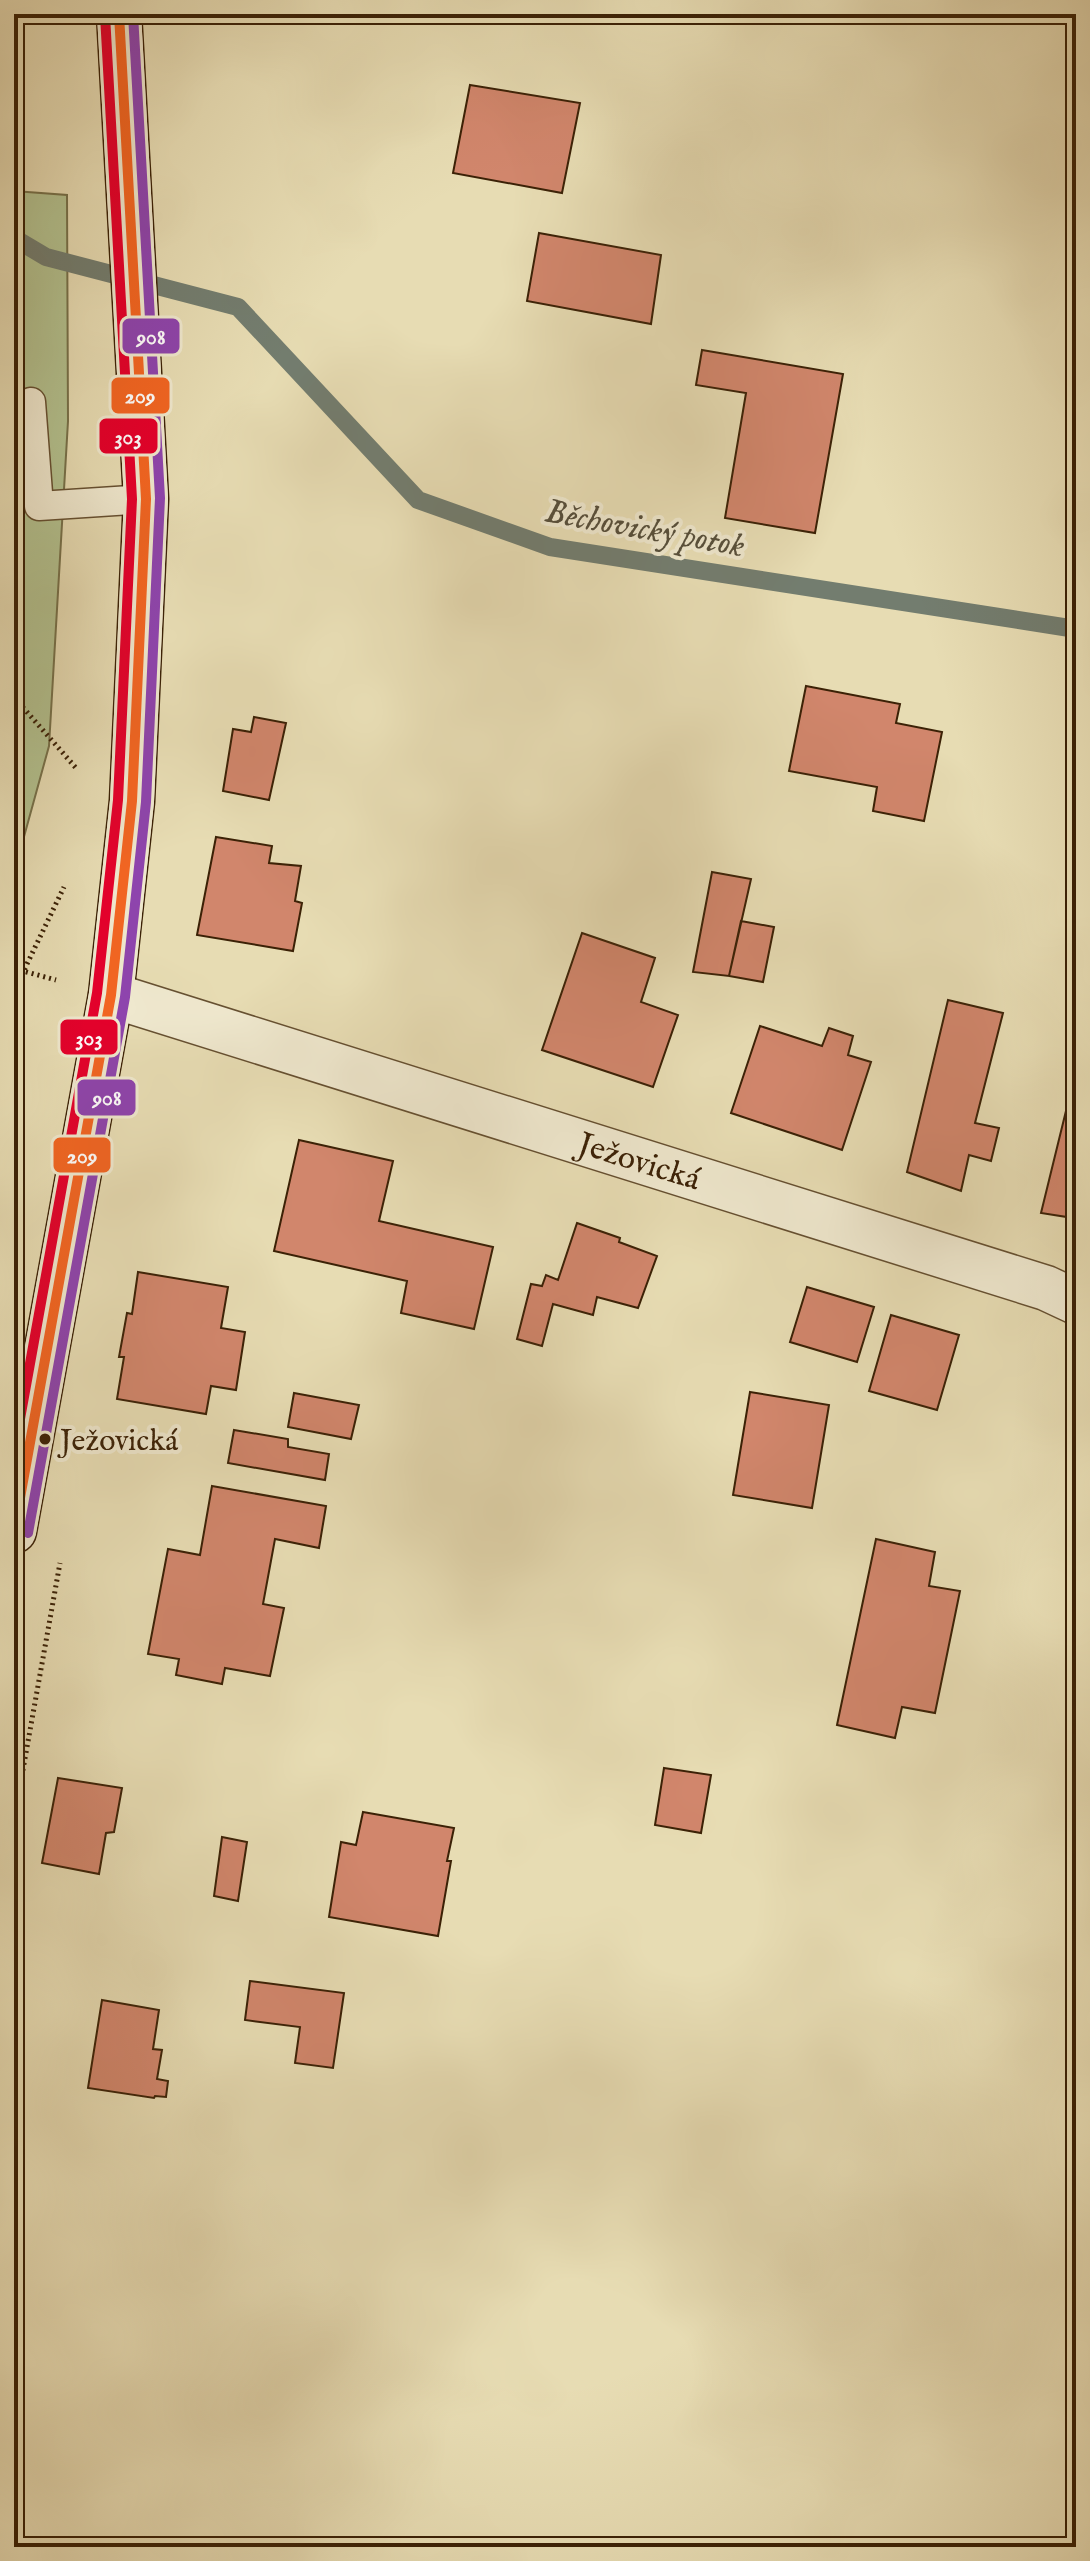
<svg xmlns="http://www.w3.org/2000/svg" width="1090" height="2561" font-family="'IM FELL English',serif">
<rect width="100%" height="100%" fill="#e7dcb3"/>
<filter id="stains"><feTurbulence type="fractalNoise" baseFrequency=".0025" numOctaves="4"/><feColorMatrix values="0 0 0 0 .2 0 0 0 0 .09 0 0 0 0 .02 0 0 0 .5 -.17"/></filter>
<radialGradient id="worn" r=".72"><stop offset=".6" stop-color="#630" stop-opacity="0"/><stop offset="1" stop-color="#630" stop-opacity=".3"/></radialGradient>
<path fill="#b3c18f" stroke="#77714a" stroke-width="2" d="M 14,191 L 67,195 L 68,421 L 49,746 L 14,873 Z"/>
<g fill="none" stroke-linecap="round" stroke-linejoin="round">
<path stroke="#737d6f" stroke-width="18" d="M 14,238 L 46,257 L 238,307 L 418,500 L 550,547 L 1076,629"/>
</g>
<path fill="#d1866c" stroke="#3b2106" stroke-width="2" d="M 470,85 L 580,103 L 562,193 L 453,173 Z
M 539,233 L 661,255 L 651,324 L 527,301 Z
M 702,350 L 843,374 L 815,533 L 725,518 L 746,393 L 696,385 Z
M 806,686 L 900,704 L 896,723 L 942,732 L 924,821 L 873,811 L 877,787 L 789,771 Z
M 254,717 L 286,723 L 269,800 L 223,791 L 233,729 L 251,732 Z
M 216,837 L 272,846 L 269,863 L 301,866 L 295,901 L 302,903 L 293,951 L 197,935 Z
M 712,872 L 751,879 L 729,976 L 693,972 Z
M 741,921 L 774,927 L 763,982 L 729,976 Z
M 582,933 L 655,958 L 641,1002 L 678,1015 L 653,1087 L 542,1050 Z
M 948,1000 L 1003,1013 L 975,1123 L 999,1128 L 991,1161 L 969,1155 L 961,1191 L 907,1172 Z
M 760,1026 L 822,1046 L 829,1028 L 853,1036 L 848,1055 L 871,1062 L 842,1150 L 731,1113 Z
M 1076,1070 L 1076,1177 L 1067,1217 L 1041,1213 Z
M 299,1140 L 393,1161 L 379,1221 L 493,1247 L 474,1329 L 401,1313 L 407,1281 L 274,1251 Z
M 577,1223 L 620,1238 L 619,1242 L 657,1256 L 638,1308 L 597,1297 L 593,1315 L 553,1304 L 542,1346 L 517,1339 L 531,1284 L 542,1286 L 546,1275 L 558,1280 Z
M 138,1272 L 228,1287 L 221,1328 L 245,1332 L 236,1390 L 211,1386 L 206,1414 L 117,1399 L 124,1357 L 119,1357 L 127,1313 L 132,1314 Z
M 807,1287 L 874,1307 L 857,1362 L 790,1342 Z
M 891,1315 L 959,1335 L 937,1410 L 869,1391 Z
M 750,1392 L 829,1405 L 812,1508 L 733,1495 Z
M 294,1393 L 359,1405 L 351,1439 L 288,1427 Z
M 234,1430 L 288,1439 L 288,1447 L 329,1454 L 325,1480 L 228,1463 Z
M 212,1486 L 326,1506 L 319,1548 L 275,1539 L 263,1604 L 284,1608 L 270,1676 L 225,1668 L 222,1684 L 176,1675 L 179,1659 L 148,1654 L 168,1549 L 200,1555 Z
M 876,1539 L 935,1552 L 929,1586 L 960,1591 L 935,1713 L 902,1707 L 895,1738 L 837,1725 Z
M 664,1768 L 711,1775 L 701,1833 L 655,1825 Z
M 58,1778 L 122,1788 L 114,1832 L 106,1833 L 99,1874 L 42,1863 Z
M 363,1812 L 454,1828 L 447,1861 L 451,1861 L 438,1936 L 329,1917 L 341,1842 L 356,1845 Z
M 222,1837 L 247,1842 L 238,1901 L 214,1896 Z
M 250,1981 L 344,1993 L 333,2068 L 295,2063 L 300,2027 L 245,2020 Z
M 102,2000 L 159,2010 L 153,2049 L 162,2050 L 157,2079 L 168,2081 L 166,2097 L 155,2096 L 154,2098 L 88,2088 Z"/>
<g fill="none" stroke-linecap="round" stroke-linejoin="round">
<g stroke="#665031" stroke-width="31">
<path id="lane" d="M 31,402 L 39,506 L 146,499"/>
</g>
<g stroke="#665031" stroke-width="47">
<g id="street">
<path id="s1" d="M 111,995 L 1046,1288 L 1076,1302"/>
</g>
</g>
<g stroke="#3b2106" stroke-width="47">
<path id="secondary" d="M 14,1531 L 111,995 L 132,801 L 146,499 L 119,14"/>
</g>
<path stroke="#3b2106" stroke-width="5" stroke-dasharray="2 4" stroke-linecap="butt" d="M 14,574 L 23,549
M 14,685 L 20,704 L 76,768
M 14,972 L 23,971 L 56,980
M 14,991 L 64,887
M 14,1803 L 17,1803 L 60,1563"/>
<use href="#lane" stroke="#efe8ce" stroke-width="28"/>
<use href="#street" stroke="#efe8ce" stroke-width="44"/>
<use href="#secondary" stroke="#efe8ce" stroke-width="44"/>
<g stroke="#efe8ce" stroke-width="16">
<path id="bus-1" d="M 14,1531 L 111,995 L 132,801 L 146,499 L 119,14"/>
</g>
<g stroke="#efe8ce" stroke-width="16">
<path id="bus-2" d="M 28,1533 L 125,997 L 146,802 L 160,498 L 133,14"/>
</g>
<g stroke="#efe8ce" stroke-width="16">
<path id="bus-3" d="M 14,1452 L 97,993 L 118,800 L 132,499 L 105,15"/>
</g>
<use href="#bus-1" stroke="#f26522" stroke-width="10"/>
<use href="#bus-2" stroke="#8e44ad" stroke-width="10"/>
<use href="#bus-3" stroke="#e4002b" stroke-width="10"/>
</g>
<circle fill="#3b2106" stroke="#efe8ce" stroke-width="3" cx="45" cy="1439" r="7"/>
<g text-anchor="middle" stroke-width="8" stroke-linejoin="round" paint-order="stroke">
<g font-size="30" fill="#3b2106" stroke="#efe8ce" text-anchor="start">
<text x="60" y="1450">Ježovická</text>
</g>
<g font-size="32" fill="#3b2106" stroke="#efe8ce">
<text dy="11" stroke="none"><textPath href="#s1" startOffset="554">Ježovická</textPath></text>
</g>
<g font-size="34" font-style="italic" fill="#574f3b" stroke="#efe8ce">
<text transform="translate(645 527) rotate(10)" y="12">Běchovický potok</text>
</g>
</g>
<g stroke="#efe8ce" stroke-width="3">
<rect x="121" y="317" width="60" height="38" rx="8" fill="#8e44ad"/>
<rect x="110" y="376" width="61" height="39" rx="8" fill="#f26522"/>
<rect x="98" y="417" width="61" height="38" rx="8" fill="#e4002b"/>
<rect x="59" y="1018" width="60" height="38" rx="8" fill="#e4002b"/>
<rect x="76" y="1078" width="61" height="39" rx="8" fill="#8e44ad"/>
<rect x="52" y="1136" width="60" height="38" rx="8" fill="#f26522"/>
</g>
<g font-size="22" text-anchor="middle" font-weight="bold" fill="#fff">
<text x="151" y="344">908</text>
<text x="140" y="403">209</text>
<text x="128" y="444">303</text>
<text x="89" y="1045">303</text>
<text x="107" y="1105">908</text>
<text x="82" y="1163">209</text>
</g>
<rect width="1090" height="2561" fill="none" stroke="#e7dcb3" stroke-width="48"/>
<rect x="16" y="16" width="1058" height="2529" fill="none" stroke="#3b2106" stroke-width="4"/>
<rect x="24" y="24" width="1042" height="2513" fill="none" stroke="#3b2106" stroke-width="2"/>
<rect width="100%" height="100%" filter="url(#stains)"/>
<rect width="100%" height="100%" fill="url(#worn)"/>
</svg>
